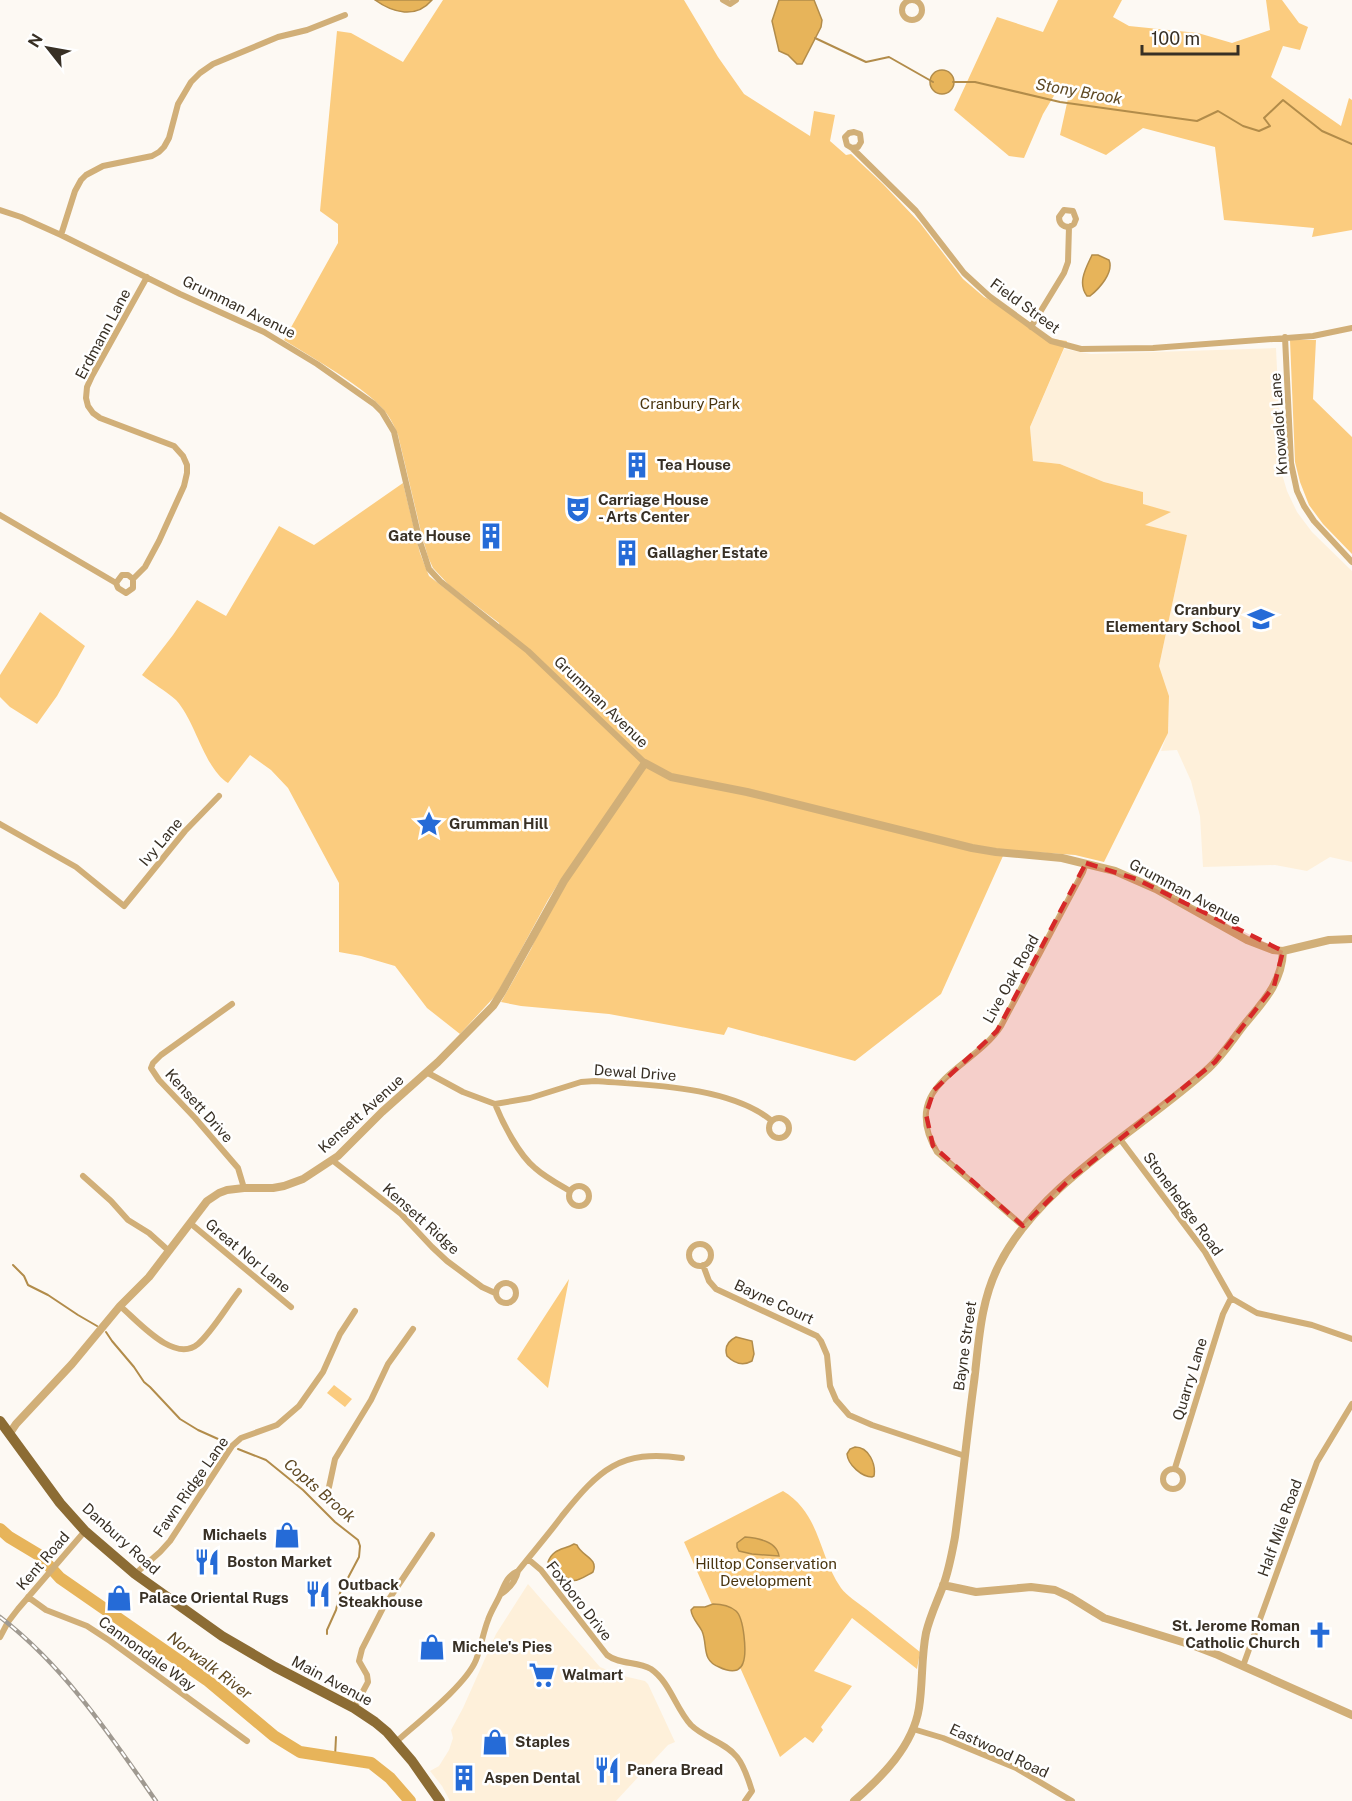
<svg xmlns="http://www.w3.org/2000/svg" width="1352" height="1801" font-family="'Public Sans',sans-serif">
<rect width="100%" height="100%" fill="#fdf9f3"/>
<path fill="#fef0da" d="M 1276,348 L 1282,474 L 1287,491 L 1297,512 L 1312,532 L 1352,571 L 1352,862 L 1330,857 L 1307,871 L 1275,865 L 1203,867 L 1200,816 L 1191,781 L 1177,750 L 1161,751 L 1168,732 L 1169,696 L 1159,666 L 1187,535 L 1143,525 L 1143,492 L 1104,482 L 1060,464 L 1033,461 L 1030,427 L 1064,349 L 1091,354 Z
M 528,1584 L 600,1667 L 619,1675 L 645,1681 L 648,1684 L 675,1742 L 668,1745 L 616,1801 L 450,1801 L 442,1786 L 430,1771 L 439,1766 L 449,1750 L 453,1738 L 451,1730 L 463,1708 L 496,1634 Z"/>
<path fill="#fbcc7f" d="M 443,0 L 684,0 L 718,57 L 744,94 L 810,136 L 814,111 L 835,115 L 830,141 L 846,155 L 851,154 L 883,184 L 920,223 L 963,279 L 984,297 L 1003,307 L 1053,339 L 1067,341 L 1030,427 L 1033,461 L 1060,464 L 1104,482 L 1143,492 L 1143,504 L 1171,512 L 1145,525 L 1187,535 L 1159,666 L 1169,696 L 1168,733 L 1104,862 L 1075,855 L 1034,852 L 1003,856 L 941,994 L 855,1061 L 728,1027 L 724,1035 L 609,1014 L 521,1006 L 501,1002 L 531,949 L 563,876 L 548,900 L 497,994 L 460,1034 L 427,1008 L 395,966 L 361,956 L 339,952 L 339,883 L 288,788 L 271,770 L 250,755 L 228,783 C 204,768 196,722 176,700 C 166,691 152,683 142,675 L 173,635 L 197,600 L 226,616 L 279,526 L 314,545 L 403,483 L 420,553 L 429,576 L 501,632 L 499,623 L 449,585 L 433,568 L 428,557 L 422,536 L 398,435 C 395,428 392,421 387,414 C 368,388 312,358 284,340 L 338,243 L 338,224 L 320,211 L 337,31 L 351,33 L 403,62 Z
M 1058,0 L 1122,0 L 1113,17 L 1129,26 L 1198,33 L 1232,43 L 1270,30 L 1266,0 L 1282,0 L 1299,23 L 1308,27 L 1300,50 L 1283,46 L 1271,77 L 1341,126 L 1349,98 L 1352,100 L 1352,230 L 1312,237 L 1314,228 L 1224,220 L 1215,147 L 1143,128 L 1106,155 L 1060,135 L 1069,94 L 1055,94 L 1043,114 L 1024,158 L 1009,156 L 954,110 L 997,17 L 1043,32 Z
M 1290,340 L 1316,340 L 1313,399 L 1352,437 L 1352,554 L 1323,524 L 1309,505 L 1300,482 L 1295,462 Z
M 40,612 L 85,646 L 57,696 L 37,724 L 10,707 L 0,697 L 0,675 Z
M 569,1279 L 548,1388 L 517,1359 Z
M 334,1385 L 352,1399 L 345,1407 L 327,1393 Z
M 783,1491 C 821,1514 818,1555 841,1588 C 847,1596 858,1603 866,1609 C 884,1623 902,1638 920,1652 L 917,1669 L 852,1618 L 814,1671 L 852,1686 L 821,1727 L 823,1730 L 813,1743 L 805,1737 L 780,1757 L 684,1542 Z"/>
<path fill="#e7b45a" stroke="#b28c4a" stroke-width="1.5" d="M 375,0 L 432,0 C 416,19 393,13 375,0 Z
M 779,0 L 814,0 L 822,20 L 821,27 L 802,64 L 797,64 L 788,55 L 779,51 L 772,21 Z
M930 82a12 12 0 1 1 24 0a12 12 0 1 1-24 0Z
M 1092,255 L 1098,255 L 1109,260 C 1114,272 1100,288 1090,296 L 1087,296 C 1077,283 1086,268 1092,255 Z
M 736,1337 L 752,1341 L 754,1354 L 752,1361 C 743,1366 734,1363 727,1356 C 724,1347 728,1341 736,1337 Z
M 855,1447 C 869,1447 876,1464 874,1476 L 872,1477 C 862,1477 848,1465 847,1454 L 850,1449 Z
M 745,1537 C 758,1538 777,1542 779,1556 L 752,1554 L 739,1551 L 737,1547 L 737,1543 Z
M 574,1544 L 577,1545 C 581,1556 599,1558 593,1572 C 577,1581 573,1586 559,1571 C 556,1567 551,1566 548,1562 C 553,1548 564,1550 574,1544 Z
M 713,1604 C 721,1604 730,1606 736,1611 C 744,1618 747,1653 743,1663 C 742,1667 740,1668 737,1670 C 731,1672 725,1670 719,1667 C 701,1660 708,1645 702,1631 C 698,1623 692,1619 691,1610 L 694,1607 L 705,1607 Z"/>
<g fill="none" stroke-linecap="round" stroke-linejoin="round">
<path stroke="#b28c4a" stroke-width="2" d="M 815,38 L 866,62 L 889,57 L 933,82
M 953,82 L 975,82 L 1060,102 L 1197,121 L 1218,111 L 1243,126 L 1259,131 L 1270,126 L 1264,118 L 1283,100 L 1322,131 L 1352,144
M 13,1265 L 24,1276 L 28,1285 L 48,1295 L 78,1315 L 97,1326
M 106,1332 L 112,1341 L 134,1367 L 144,1382 L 150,1387 L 180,1419 L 198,1430 L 227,1443
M 238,1449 L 266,1460 L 303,1490 L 335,1522 L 358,1540 L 360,1546 L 359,1557 L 340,1593 L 336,1610 L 327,1630 L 327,1634
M 335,1757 L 336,1737"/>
<path stroke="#e7b45a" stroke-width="12" d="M 0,1529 L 9,1537 L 39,1555 L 60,1578 L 207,1680 L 274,1736 L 300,1752 L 371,1763 L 390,1778 L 410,1801"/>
<path stroke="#d1af78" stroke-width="6" d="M 723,0 L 730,4 L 736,0
M902 10a10 10 0 1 1 20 0a10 10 0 1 1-20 0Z
M 852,148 L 858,147 L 861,142 L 860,134 L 854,132 L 849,133 L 845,137 L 847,145 L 852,148 L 916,211 L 964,273 L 989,296 L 1051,341 L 1081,349 L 1153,348 L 1313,336 L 1352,328
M 0,210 L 21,217 L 61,235 L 180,294 L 264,332 L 317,364 L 374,404 L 382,412 L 394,432 L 420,542 L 429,569 L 440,581 L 528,651 L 645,763
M 61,235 L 75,191 L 81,180 L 86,175 L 103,166 L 152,156 L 159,152 L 164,147 L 169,138 L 178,104 L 191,82 L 200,73 L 213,64 L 278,37 L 307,30 L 345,15
M 1031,327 L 1064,273 L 1068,262 L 1069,227 L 1074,224 L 1076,219 L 1073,211 L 1064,210 L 1059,217 C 1059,223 1062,227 1069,227
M 1285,337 L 1291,463 L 1297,491 L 1304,506 L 1314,521 L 1352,562
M 0,515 L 116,583
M 133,579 L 128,575 L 122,575 L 116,583 L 118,588 L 126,593 L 133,588 L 133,579 L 145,567 L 159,541 L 184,486 L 187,473 L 187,465 L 183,456 L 174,446 L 100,418 L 93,413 L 88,406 L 86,398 L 87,387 L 92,376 L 147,277
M 0,824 L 76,867 L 124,906 L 185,831 L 219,796
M 232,1004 L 161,1055 L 153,1063 L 151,1068 L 159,1080 L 195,1118 L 238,1168 L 244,1188
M 428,1073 L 463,1092 L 495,1104 L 530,1098 L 581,1082 L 595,1081 C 647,1085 730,1086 772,1121
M 495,1104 C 503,1124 519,1155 535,1168 C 545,1177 558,1184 570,1191
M769 1128a10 10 0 1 1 20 0a10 10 0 1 1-20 0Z
M 1120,1139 L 1205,1252 L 1231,1298 L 1257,1313 L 1312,1325 L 1352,1339
M 332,1160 L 401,1214 L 432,1247 L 447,1261 L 482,1287 L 495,1293
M 83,1176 L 111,1201 L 128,1220 L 149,1233 L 169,1251
M569 1196a10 10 0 1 1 20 0a10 10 0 1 1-20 0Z
M 190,1223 L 291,1307
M 1023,1226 L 937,1152 C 897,1085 973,1069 1001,1026 L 1083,872 L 1086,863
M689 1255a11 11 0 1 1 22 0a11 11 0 1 1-22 0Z
M 703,1265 L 709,1281 L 716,1289 L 817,1336 L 821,1341 L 827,1355 L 830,1386 L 836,1400 L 849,1415 L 872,1425 L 965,1456
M496 1293a10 10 0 1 1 20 0a10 10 0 1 1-20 0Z
M 120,1306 C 138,1321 174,1364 198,1344 C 212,1332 227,1306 239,1291
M 1175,1468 L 1223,1314 L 1231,1298
M1163 1479a10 10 0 1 1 20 0a10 10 0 1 1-20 0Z
M 329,1487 L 335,1459 L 371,1400 L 388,1364 L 413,1329
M 528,1559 L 541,1570 L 607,1655 C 620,1665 637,1661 651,1669 C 670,1682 676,1709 691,1725 C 704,1738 725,1742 737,1757 C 745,1767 748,1779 752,1791 L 745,1801
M 135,1574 L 160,1552 L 170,1541 L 232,1446 L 241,1438 L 277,1425 L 299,1406 L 323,1372 L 340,1334 L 355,1311
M 501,1594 C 510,1588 516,1581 518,1571 C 533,1552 548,1535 562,1516 C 599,1470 620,1449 682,1458
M 28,1597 L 46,1610 L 87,1626 L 110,1641 L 247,1741
M 0,1637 L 8,1622 L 18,1609 L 85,1531
M 1243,1666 L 1317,1462 L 1352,1404
M 354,1708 L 368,1682 L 367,1675 L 359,1661 L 362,1649 L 383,1608 L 432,1535
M 913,1729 L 943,1738 L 1016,1768 L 1072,1801
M 396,1742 C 417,1723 466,1685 476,1660 C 481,1647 483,1633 488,1620 C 491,1611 496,1604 500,1595 C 505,1584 507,1576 518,1571"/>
<path stroke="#d1af78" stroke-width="8" d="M 10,1433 L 16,1424 L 72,1364 L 120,1306 L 149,1277 L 207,1201 L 219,1193 L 227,1190 L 244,1188 L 273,1188 L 284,1186 L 303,1179 L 338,1156 L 382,1112 L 438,1062 L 493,1006 L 502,992 L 564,881 L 645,763 L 671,777 L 747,792 L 972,848 L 996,852 L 1062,858 L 1115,871 L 1156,889 L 1247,940 L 1273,950 L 1283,951 L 1329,940 L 1352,939
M 943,1585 L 976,1592 L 1031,1587 L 1055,1590 L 1070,1597 L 1104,1618 L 1192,1645 L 1218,1655 L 1352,1715
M 854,1801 C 882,1777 913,1746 919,1708 C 923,1683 921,1658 926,1633 C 930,1616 937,1602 943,1586 C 949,1570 952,1553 955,1537 C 962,1486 967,1434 974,1382 C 979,1342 980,1302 999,1265 C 1040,1183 1142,1129 1209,1068 C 1223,1055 1233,1039 1244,1025 C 1263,1002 1282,983 1283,951"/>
<path stroke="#8c6c34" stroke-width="10" d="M 0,1421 L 60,1503 L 85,1531 L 135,1574 L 222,1636 L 275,1667 L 354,1708 L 375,1722 L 387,1732 L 412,1761 L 440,1801"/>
<g stroke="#a09a91" stroke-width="4.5">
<path id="rail" d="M 0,1617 C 65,1667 110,1735 156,1801"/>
</g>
<use href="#rail" stroke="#fff" stroke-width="2" stroke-dasharray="7" stroke-linecap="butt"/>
</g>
<path fill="#d62828" fill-opacity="0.2" stroke="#d62828" stroke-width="4.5" stroke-dasharray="12 8" stroke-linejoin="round" d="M 1086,863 L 1136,879 L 1283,951 L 1274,986 L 1215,1062 L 1067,1182 L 1023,1226 L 933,1146 L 926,1114 L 934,1090 L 997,1031 Z"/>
<defs>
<g id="building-bare" transform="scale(2.07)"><path d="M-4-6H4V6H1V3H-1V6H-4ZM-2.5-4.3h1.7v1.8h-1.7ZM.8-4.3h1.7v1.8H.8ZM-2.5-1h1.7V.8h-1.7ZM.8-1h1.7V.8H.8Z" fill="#256bd7" stroke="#fff" stroke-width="2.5" paint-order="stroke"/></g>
<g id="theatre-bare" transform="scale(2.07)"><path d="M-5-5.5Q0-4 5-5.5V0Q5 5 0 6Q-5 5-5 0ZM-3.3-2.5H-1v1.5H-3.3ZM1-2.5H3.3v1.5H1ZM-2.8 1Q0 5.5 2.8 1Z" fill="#256bd7" stroke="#fff" stroke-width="2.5" paint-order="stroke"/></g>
<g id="school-bare" transform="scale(2.07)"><path d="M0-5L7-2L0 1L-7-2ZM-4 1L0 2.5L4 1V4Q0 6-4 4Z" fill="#256bd7" stroke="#fff" stroke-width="2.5" paint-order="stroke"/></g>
<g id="sight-bare" transform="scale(2.07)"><path d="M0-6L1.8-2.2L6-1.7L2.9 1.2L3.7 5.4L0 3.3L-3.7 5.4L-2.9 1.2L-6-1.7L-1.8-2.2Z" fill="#256bd7" stroke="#fff" stroke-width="2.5" paint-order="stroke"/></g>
<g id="shop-bare" transform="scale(2.07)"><path d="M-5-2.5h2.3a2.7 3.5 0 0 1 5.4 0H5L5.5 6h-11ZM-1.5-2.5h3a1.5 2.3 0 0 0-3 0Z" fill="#256bd7" stroke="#fff" stroke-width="2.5" paint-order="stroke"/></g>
<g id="restaurant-bare" transform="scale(2.07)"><path d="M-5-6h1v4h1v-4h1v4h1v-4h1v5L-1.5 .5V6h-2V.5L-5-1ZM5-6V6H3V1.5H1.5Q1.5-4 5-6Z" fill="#256bd7" stroke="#fff" stroke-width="2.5" paint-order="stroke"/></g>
<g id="church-bare" transform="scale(2.07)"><path d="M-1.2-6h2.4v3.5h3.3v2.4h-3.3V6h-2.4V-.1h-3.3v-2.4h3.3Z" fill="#256bd7" stroke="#fff" stroke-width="2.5" paint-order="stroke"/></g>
<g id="supermarket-bare" transform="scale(2.07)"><path d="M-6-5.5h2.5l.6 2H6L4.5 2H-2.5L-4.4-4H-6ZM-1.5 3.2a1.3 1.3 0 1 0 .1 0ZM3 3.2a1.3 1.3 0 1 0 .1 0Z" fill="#256bd7" stroke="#fff" stroke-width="2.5" paint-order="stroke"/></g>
</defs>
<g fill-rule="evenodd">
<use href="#building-bare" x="637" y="465"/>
<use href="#theatre-bare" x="578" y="509"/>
<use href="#building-bare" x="491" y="536"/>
<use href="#building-bare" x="627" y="553"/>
<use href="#school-bare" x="1261" y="619"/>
<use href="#sight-bare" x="429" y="824"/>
<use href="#shop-bare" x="287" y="1535"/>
<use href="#restaurant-bare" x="207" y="1562"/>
<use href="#restaurant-bare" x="318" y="1594"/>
<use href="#shop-bare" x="119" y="1598"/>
<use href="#church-bare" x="1320" y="1635"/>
<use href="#shop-bare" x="432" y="1647"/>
<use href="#supermarket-bare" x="542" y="1675"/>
<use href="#shop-bare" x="495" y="1742"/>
<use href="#restaurant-bare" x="607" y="1770"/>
<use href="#building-bare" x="464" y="1778"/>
</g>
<g text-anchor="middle" stroke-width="5" stroke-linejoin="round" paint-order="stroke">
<g font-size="15" fill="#383025" stroke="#fff">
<text transform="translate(1025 306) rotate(36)" y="5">Field Street</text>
<text transform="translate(239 307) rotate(26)" y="5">Grumman Avenue</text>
<text transform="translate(103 334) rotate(-62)" y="5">Erdmann Lane</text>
<text transform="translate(1279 424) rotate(-94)" y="5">Knowalot Lane</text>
<text transform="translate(601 702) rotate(44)" y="5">Grumman Avenue</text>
<text transform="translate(161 842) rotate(-50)" y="5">Ivy Lane</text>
<text transform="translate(1185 892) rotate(28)" y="5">Grumman Avenue</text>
<text transform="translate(1011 979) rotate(-61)" y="5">Live Oak Road</text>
<text transform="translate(635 1073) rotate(4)" y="5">Dewal Drive</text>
<text transform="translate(199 1106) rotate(48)" y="5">Kensett Drive</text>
<text transform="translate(361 1114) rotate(-42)" y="5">Kensett Avenue</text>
<text transform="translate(1183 1204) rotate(54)" y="5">Stonehedge Road</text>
<text transform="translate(421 1219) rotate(42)" y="5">Kensett Ridge</text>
<text transform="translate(248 1256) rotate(40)" y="5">Great Nor Lane</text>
<text transform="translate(774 1302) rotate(25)" y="5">Bayne Court</text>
<text transform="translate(965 1346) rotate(-82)" y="5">Bayne Street</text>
<text transform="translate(1190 1379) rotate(-73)" y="5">Quarry Lane</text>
<text transform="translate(191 1487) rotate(-55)" y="5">Fawn Ridge Lane</text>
<text transform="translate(1280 1528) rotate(-70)" y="5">Half Mile Road</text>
<text transform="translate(121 1539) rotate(42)" y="5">Danbury Road</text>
<text transform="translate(43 1561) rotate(-49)" y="5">Kent Road</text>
<text transform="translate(579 1601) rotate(52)" y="5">Foxboro Drive</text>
<text transform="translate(147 1654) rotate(36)" y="5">Cannondale Way</text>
<text transform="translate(332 1681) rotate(28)" y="5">Main Avenue</text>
<text transform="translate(999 1751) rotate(25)" y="5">Eastwood Road</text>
</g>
<g font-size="15" fill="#4a350f" stroke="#fff">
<text x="690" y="409">Cranbury Park</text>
<text x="766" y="1569">Hilltop Conservation<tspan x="766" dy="17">Development</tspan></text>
</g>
<g font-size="15" font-weight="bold" fill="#383025" stroke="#fff" text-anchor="start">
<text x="657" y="470">Tea House</text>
<text x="598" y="505">Carriage House<tspan x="598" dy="17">- Arts Center</tspan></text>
<text x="471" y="541" text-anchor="end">Gate House</text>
<text x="647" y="558">Gallagher Estate</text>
<text x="1241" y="615" text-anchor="end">Cranbury<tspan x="1241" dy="17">Elementary School</tspan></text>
<text x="449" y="829">Grumman Hill</text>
<text x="267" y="1540" text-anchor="end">Michaels</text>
<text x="227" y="1567">Boston Market</text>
<text x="338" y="1590">Outback<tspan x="338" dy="17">Steakhouse</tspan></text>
<text x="139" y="1603">Palace Oriental Rugs</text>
<text x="1300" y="1631" text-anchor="end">St. Jerome Roman<tspan x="1300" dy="17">Catholic Church</tspan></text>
<text x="452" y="1652">Michele's Pies</text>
<text x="562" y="1680">Walmart</text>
<text x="515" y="1747">Staples</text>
<text x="627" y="1775">Panera Bread</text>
<text x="484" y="1783">Aspen Dental</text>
</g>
<g font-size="16" font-style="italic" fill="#5f4924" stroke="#fff">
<text transform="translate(1079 91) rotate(10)" y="6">Stony Brook</text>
<text transform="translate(320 1490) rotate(41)" y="6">Copts Brook</text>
<text transform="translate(210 1665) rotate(37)" y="6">Norwalk River</text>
</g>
</g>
<g transform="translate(48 48) rotate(301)" stroke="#ffffff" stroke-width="4.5" paint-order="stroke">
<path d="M0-4.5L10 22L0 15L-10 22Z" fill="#383025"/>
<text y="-9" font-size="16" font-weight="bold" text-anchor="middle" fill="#383025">N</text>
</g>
<path d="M1142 45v9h96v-9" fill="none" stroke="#383025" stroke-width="3"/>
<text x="1151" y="45" font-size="18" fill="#383025" stroke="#ffffff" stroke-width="4.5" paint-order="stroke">100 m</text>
</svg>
